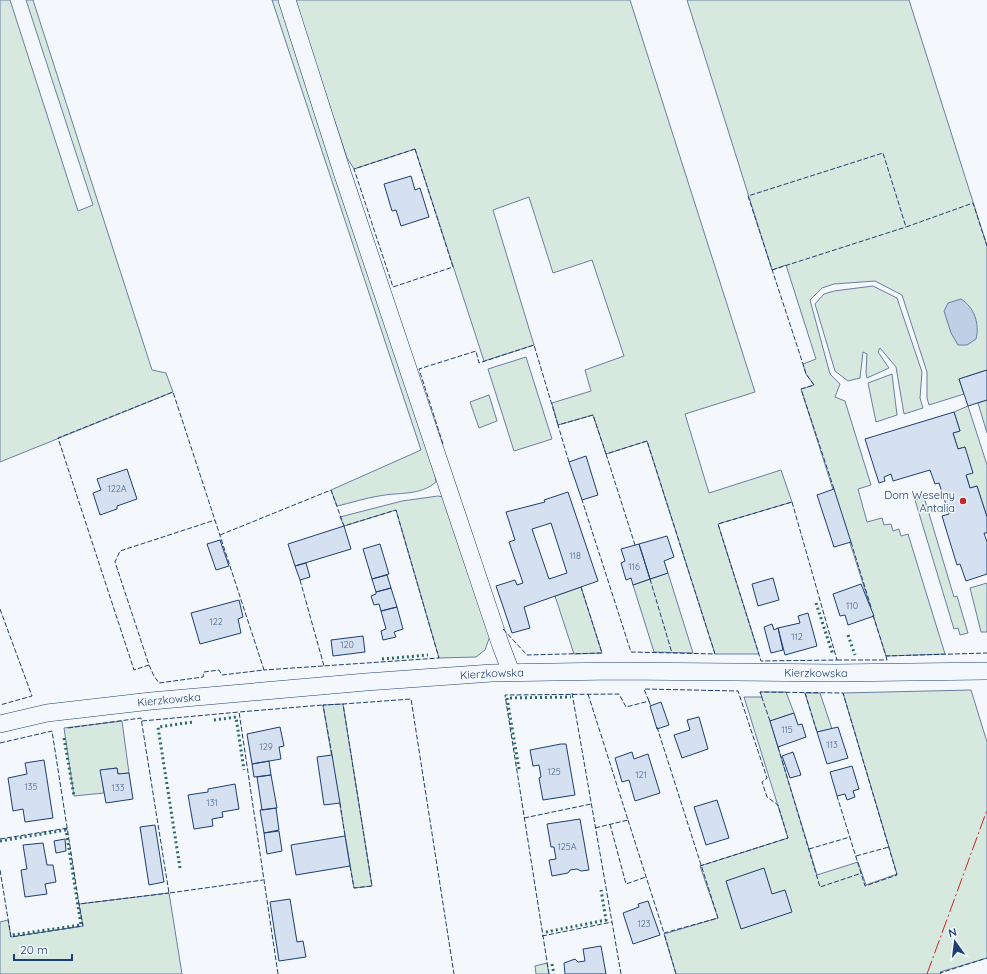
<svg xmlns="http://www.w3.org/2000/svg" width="987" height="974" font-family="Quicksand,sans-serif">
<rect width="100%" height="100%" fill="#f4f7fb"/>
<path fill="#d7e8df" stroke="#687fa3" d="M 0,0 L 10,0 L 78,211 L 93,205 L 26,0 L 33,0 L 152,370 L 166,373 L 173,392 L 0,462 Z
M 272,0 L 279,0 L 434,469 L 436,482 C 420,496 399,492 379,496 C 365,498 351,503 337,506 L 331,490 L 421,450 Z
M 294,0 L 630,0 L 755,392 L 685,414 L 709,493 L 781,470 L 792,502 L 718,524 L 759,654 L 715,654 L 647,441 L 606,454 L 593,415 L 558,425 L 552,403 L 591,391 L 585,370 L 624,356 L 592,260 L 553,273 L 529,197 L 493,210 L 534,345 L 484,361 L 415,149 L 354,169 L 347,158 Z
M 687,0 L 909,0 L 987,246 L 987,370 L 959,379 L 964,394 L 929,405 L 927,398 L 927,372 L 902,295 L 875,281 L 834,284 L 822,288 L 810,300 L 830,374 L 840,384 L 835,397 L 845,401 L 871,485 L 858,489 L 867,522 L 882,518 L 884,525 L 891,524 L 893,531 L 899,529 L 901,536 L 908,534 L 945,654 L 886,656 L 801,389 L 814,385 L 806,374 L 803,364 L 816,359 L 786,265 L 772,270 Z
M 873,286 L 897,298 L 922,372 L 920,398 L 923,408 L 904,414 L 896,367 L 880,348 L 878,352 L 889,368 L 867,378 L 866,373 L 867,354 L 863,352 L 860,378 L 848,381 L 835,371 L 815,304 L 824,294 L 834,291 Z
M 526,357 L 552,439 L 514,451 L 488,369 Z
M 892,374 L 897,415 L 876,422 L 868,383 Z
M 489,395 L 497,421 L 479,428 L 470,402 Z
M 987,400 L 987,433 L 978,403 Z
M 968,406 L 987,465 L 987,517 L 977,486 L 970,488 L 966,475 L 965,447 L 958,449 L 953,433 L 960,431 L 954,412 Z
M 438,496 L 443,497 L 490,636 L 485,650 L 476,657 L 439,658 L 396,510 L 344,526 L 340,517 L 402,501 Z
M 924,497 L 954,597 L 957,596 L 968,633 L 960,635 L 958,628 L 954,629 L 915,500 Z
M 668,573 L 693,653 L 654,652 L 633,585 Z
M 987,583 L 987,632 L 981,632 L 970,588 Z
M 581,587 L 602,653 L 574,654 L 555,596 Z
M 971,690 L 987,742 L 987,958 L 940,972 L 941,974 L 676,974 L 664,934 L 718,918 L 700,866 L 788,838 L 744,697 L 762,697 L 760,692 L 786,692 L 794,713 L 770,721 L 817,875 L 858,862 L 866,885 L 897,874 L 843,693 Z
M 805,693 L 820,693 L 832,729 L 817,732 Z
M 343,704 L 372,886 L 354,888 L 323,705 Z
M 122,721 L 129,773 L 118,774 L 117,768 L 101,770 L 104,793 L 74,796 L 64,728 Z
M 169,893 L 182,974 L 0,974 L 0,922 L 8,920 L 11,937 L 83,926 L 79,904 Z
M 547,963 L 549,974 L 536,974 L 535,966 Z"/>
<path fill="#bed0e5" stroke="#687fa3" d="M 961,299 C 974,307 980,324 976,339 L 967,345 L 958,345 L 951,333 L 944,311 L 948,303 Z"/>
<path fill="#d5e0f0" stroke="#1d3f73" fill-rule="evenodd" d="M 411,176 L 415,190 L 420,188 L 429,217 L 401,226 L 396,210 L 392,211 L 384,184 Z
M 987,370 L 987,400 L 968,406 L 959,379 Z
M 954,412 L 960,431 L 953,433 L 958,449 L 965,447 L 973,473 L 966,475 L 970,488 L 977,486 L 987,517 L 987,533 L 984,533 L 987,542 L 987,574 L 966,581 L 960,564 L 957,565 L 942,516 L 949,514 L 939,483 L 935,484 L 930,470 L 893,481 L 891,474 L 884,477 L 885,481 L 879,483 L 865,439 Z
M 586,456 L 598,495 L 582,500 L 569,462 Z
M 127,469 L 137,499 L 117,506 L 117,509 L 100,515 L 93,493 L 101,490 L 97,479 Z
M 834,489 L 851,542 L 834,547 L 817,495 Z
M 568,492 L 598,581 L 524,607 L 530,628 L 512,633 L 496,586 L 515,580 L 517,585 L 523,583 L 509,542 L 515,540 L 506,512 L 545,502 L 544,500 ZM 551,523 L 567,573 L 549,579 L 532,529 Z
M 344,526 L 351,549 L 295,566 L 288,544 Z
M 667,536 L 674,557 L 664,561 L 668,573 L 650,579 L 639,544 Z
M 220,540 L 229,566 L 216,570 L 207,544 Z
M 380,544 L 389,574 L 372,579 L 363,549 Z
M 639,544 L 650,579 L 633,585 L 631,578 L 626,580 L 621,563 L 625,561 L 621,549 Z
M 306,563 L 310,577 L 300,580 L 295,566 Z
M 387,575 L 391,588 L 376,592 L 372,579 Z
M 773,578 L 779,600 L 758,606 L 752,584 Z
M 861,584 L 874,616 L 848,625 L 845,615 L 840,616 L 833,594 Z
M 391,588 L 397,607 L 381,611 L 379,604 L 374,605 L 371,596 L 376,594 L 376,592 Z
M 239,600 L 243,617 L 238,619 L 241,633 L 200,644 L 191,613 Z
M 397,607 L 403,629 L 394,632 L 396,637 L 383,640 L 381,631 L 386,629 L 381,611 Z
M 808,613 L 817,646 L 785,655 L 778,628 L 800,623 L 798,616 Z
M 772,624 L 774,630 L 778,628 L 783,650 L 771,653 L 764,627 Z
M 363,636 L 365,652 L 333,656 L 331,640 Z
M 661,702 L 669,725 L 657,729 L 650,706 Z
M 794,713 L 798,725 L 802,724 L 806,737 L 778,747 L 770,721 Z
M 699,717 L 708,749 L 682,758 L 674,735 L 690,730 L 687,720 Z
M 280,727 L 284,746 L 279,747 L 281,759 L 252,764 L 247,734 Z
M 838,727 L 848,758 L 827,764 L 817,732 Z
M 561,744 L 566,744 L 575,795 L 543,800 L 539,778 L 541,777 L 539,765 L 533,766 L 530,750 Z
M 632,752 L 634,759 L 648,754 L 660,793 L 635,801 L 629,780 L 622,782 L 615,758 Z
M 793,752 L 801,775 L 790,778 L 782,756 Z
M 332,755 L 340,803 L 324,805 L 317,757 Z
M 44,760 L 53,818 L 25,822 L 23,809 L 13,811 L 8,778 L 27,774 L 25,763 Z
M 269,761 L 271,775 L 254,777 L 252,764 Z
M 852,766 L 859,789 L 853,791 L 855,797 L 847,800 L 845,794 L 837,796 L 830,772 Z
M 117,768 L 118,774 L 129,773 L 133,799 L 106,803 L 100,770 Z
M 271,775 L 277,808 L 262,810 L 257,777 Z
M 235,784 L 239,809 L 222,812 L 223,817 L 212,819 L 213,826 L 194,829 L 188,795 L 208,792 L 208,789 Z
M 717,800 L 729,838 L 706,845 L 694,807 Z
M 276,808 L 279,830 L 264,833 L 260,810 Z
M 580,819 L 589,870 L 581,871 L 577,869 L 570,870 L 568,873 L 552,876 L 549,860 L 556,859 L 554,847 L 551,847 L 547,824 Z
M 155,825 L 164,882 L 149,885 L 140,827 Z
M 279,831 L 282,851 L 267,854 L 264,833 Z
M 345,836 L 350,866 L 296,875 L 291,845 Z
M 65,839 L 66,851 L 56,853 L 54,841 Z
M 43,843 L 47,865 L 53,865 L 56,882 L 45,884 L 47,894 L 25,897 L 21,870 L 27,869 L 23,845 Z
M 764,868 L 772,894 L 785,890 L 792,912 L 741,929 L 726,881 Z
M 290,899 L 297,942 L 303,941 L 306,957 L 279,961 L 270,902 Z
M 648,901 L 660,935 L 633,944 L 623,913 L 639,907 L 638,904 Z
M 601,946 L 606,974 L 565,974 L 564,963 L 575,959 L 578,962 L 585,961 L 583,949 Z"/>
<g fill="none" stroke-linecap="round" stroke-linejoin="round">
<g stroke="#1d3f73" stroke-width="18">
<g id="street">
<path d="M 287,0 L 343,175 L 501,646 L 511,672"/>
<path id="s1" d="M 0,724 L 47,713 L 151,701 L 366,682 L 492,673 L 614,671 L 835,673 L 987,671"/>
</g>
</g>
<use href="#street" stroke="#f4f7fb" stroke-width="17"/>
<path stroke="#2c6c60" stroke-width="3" stroke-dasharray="2 3" stroke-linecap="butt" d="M 816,603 L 833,655
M 848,635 L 855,655
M 382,659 L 428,655
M 214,720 L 236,717 L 244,770
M 64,738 L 74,796
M 519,769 L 507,698 L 571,697
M 0,841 L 66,830 L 81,925 L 12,935
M 180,868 L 158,727 L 193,722
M 546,932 L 606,920 L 601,890
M 552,964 L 554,974"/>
<path stroke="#1d3f73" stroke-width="1" stroke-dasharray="5 2" stroke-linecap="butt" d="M 415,149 L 453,267 L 393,287 L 354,169 Z
M 772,270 L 906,227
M 443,444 L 419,369 L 476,351 L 479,363 L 534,345 L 558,425
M 606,454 L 635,545
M 569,462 L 558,425 L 593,415 L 606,454 L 647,441 L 715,654 L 631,652 L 582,500
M 834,489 L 801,389 L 814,385 L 806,374 L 803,364 L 748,196 L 883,153 L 906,227 L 973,203 L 987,246
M 792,502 L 837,660 L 761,661 L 718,524 Z
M 220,535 L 331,490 L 344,526 L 396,510 L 439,658 L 264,670
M 851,542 L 871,607
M 650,579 L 672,653
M 300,580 L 324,666
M 0,609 L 32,696 L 0,705
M 873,615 L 886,656 L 987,653
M 503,629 L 527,655 L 602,653 L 581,587
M 837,660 L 887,660 L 886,656
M 149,665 L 154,676 L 159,683 L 203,677 L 204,672 L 219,670 L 222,675 L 264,670 L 173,392 L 58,438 L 134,670 L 149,665 L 115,562 L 120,551 L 215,520
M 572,693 L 612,922
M 805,693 L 817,732
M 588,694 L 628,820 L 595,828
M 649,701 L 644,689 L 738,691 L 767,778 L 762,782 L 767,797 L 778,805 L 788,838 L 700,866
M 142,721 L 239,712
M 770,721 L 760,692 L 843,693 L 897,875 L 865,886 L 837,796
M 657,727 L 718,918 L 664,933 L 676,974
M 68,728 L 141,718 L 169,893 L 263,880
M 0,743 L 52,731 L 79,904 L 169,893
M 778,747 L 820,887 L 862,873
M 332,755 L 323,705 L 343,704
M 340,803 L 345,836
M 524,818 L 591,804
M 628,820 L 664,933
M 610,824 L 626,884 L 646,877
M 0,839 L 68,828
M 809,849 L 850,837
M 856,856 L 889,847
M 350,866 L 354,888 L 372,886 L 343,704 L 411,699 L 454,974
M 0,870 L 11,937 L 83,926 L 79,904
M 542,936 L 612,922 L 621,974
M 278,974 L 239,712 L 323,705
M 549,974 L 505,695 L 619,694 L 626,707 L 649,701 L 651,707
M 941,974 L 940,973 L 987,958"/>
<path stroke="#c62828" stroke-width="1" stroke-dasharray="14 3 2 3" stroke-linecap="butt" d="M 927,974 L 987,810"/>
</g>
<circle fill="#c62828" stroke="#f4f7fb" stroke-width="1.5" cx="963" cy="501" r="4"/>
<g text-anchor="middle" stroke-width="3" stroke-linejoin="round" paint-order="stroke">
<g font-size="9" fill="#4b6792">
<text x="117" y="492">122A</text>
<text x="575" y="559">118</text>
<text x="634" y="570">116</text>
<text x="852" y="609">110</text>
<text x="216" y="625">122</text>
<text x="797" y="640">112</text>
<text x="347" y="648">120</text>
<text x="787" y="733">115</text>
<text x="832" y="748">113</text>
<text x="266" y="750">129</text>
<text x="554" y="775">125</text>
<text x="641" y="778">121</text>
<text x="31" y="790">135</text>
<text x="118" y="791">133</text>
<text x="212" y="806">131</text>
<text x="567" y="850">125A</text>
<text x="644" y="927">123</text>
</g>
<g font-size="11" fill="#1d3f73" stroke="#f4f7fb" text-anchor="end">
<text x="955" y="499">Dom Weselny<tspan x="955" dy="13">Antalia</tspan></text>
</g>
<g font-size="11" fill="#1d3f73" stroke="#f4f7fb">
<text dy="4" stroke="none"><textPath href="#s1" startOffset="495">Kierzkowska</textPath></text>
<text dy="4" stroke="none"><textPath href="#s1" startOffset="819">Kierzkowska</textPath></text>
<text dy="4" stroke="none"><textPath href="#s1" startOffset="171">Kierzkowska</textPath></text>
</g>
</g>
<g transform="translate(955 942) rotate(346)" stroke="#f4f7fb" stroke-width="3" paint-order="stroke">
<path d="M0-3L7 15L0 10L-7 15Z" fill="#1d3f73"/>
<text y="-6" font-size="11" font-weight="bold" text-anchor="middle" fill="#1d3f73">N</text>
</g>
<path d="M14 954v6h58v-6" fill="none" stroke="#1d3f73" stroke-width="2"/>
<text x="20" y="954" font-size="12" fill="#1d3f73" stroke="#f4f7fb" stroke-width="3" paint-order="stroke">20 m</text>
</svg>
